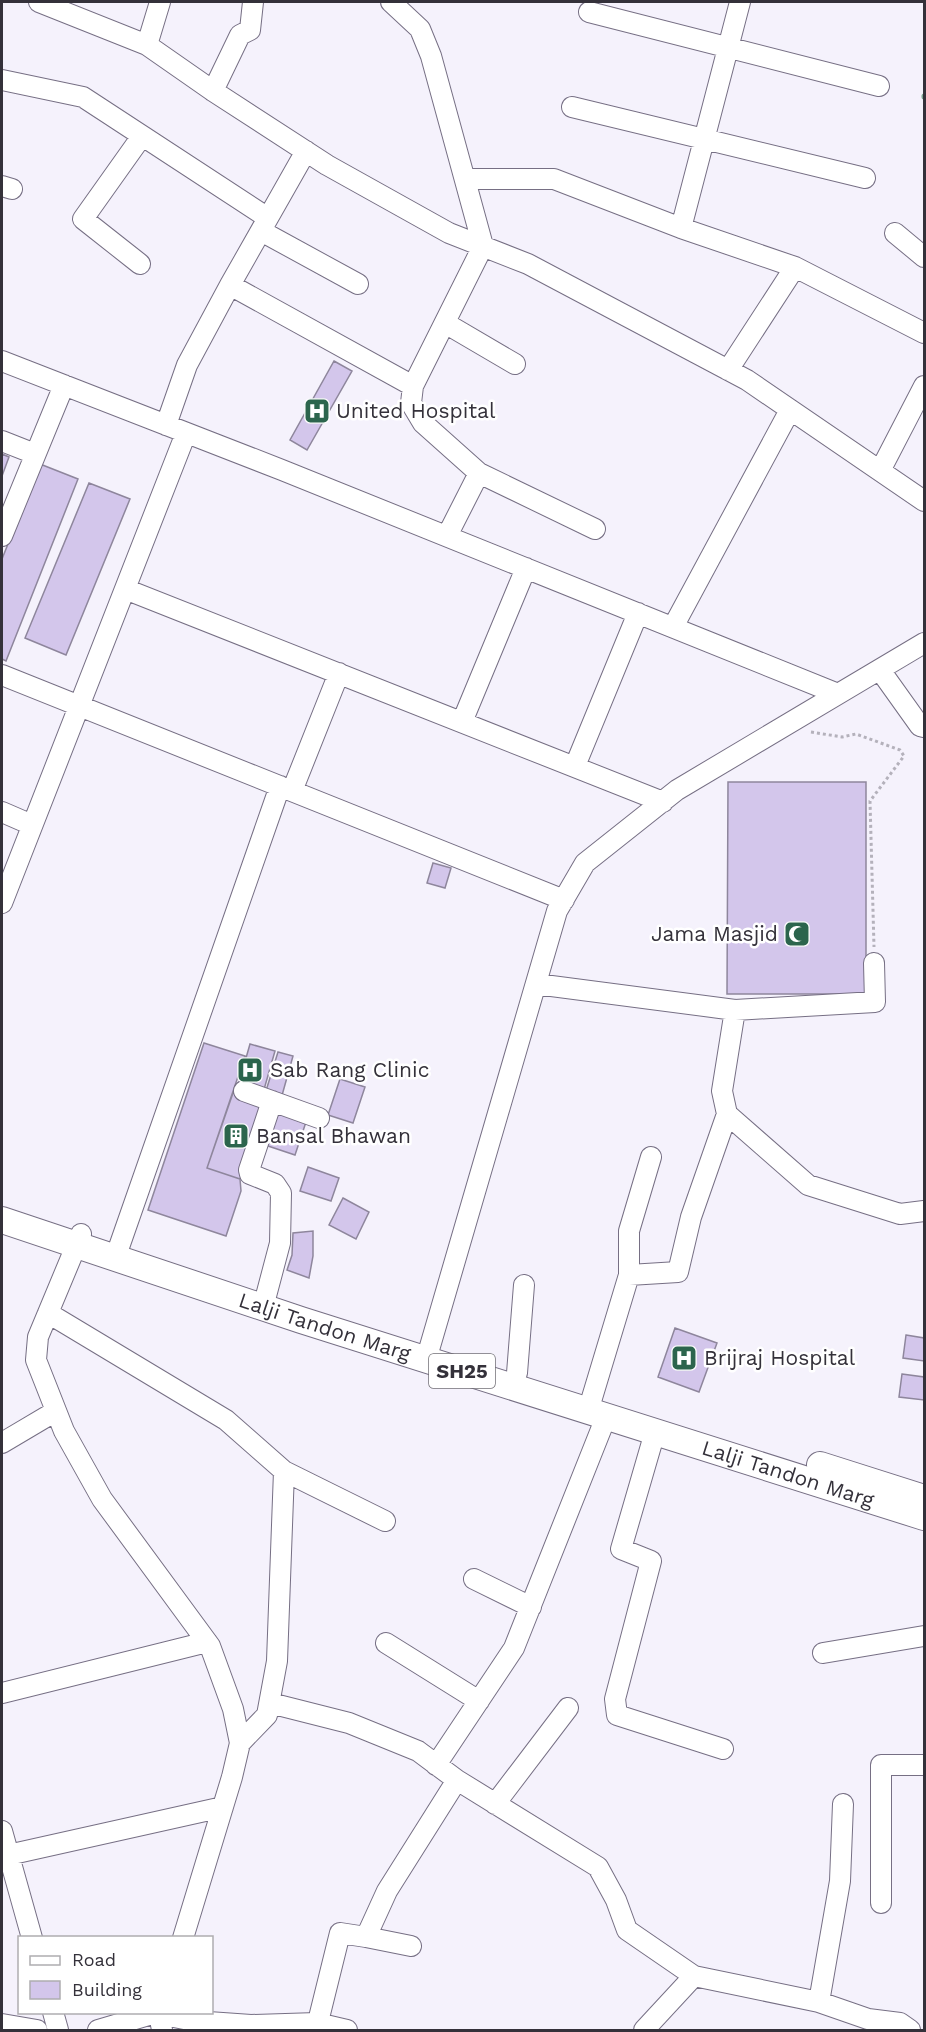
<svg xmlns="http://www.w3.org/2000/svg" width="926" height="2032" font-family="'Work Sans',sans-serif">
<rect width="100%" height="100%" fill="#f5f2fc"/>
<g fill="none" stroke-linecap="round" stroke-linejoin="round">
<path stroke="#7da592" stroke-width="5" d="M 924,96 L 924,97"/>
</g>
<path fill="#d3c6eb" stroke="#8e869c" stroke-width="1.5" d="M 334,361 L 352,371 L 307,450 L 290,440 Z
M 2,454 L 9,457 L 2,476 Z
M 40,464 L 78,479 L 6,661 L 2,659 L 2,559 Z
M 89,483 L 130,499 L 66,655 L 25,638 Z
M 728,782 L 866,782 L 866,994 L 727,994 Z
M 433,863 L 451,868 L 445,888 L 427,883 Z
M 204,1043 L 245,1056 L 207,1168 L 240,1179 L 241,1191 L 226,1236 L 148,1210 Z
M 250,1044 L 275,1051 L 263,1093 L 238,1086 Z
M 278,1052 L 293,1056 L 281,1099 L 265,1094 Z
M 340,1079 L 365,1087 L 353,1123 L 328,1115 Z
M 233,1093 L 266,1104 L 240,1179 L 207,1168 Z
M 275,1108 L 307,1119 L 295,1155 L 262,1144 Z
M 308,1167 L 339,1178 L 331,1201 L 300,1191 Z
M 343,1198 L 369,1212 L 356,1239 L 329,1225 Z
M 313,1231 L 313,1256 L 309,1278 L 287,1270 L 292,1255 L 293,1233 Z
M 675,1328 L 717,1343 L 699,1392 L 658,1377 Z
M 906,1335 L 924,1338 L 924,1361 L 903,1358 Z
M 902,1374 L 924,1377 L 924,1400 L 899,1397 Z"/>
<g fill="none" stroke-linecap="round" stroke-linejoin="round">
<g stroke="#766f84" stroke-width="22">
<path id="minor" d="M 39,2 L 147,45 L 213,91 L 327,165 L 449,233 L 528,264 L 747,380 L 924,501
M 391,2 L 420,29 L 431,56 L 483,246 L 413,386 L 411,403 L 423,423 L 479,473 L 447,536
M 589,12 L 879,86
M 147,45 L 160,2
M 2,80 L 83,97 L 268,218
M 213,91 L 240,35 L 250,30 L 253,2
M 572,107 L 865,178
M 465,179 L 554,179 L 681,228 L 795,267 L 924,333
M 2,186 L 12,189
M 681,228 L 740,2
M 261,231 L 358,284
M 895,233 L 924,257
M 140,264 L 83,219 L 142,136
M 230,285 L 413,386
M 445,323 L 515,364
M 2,361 L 282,470 L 838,694
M 728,370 L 795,267
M 166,425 L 187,365 L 230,285 L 306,151
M 2,441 L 35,454
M 880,471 L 924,386
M 479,473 L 595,529
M 2,536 L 64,385
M 125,589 L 663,802
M 673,627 L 790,410
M 880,670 L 920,726 L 924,727
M 2,675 L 564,900
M 462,722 L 526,568
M 575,766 L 638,613
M 292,791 L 339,673
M 2,812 L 32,825
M 2,903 L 186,433
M 536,984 L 735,1010 L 722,1091 L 727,1114 L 808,1185 L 900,1214 L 924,1211
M 735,1010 L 875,1002 L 874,963
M 244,1091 L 319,1118
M 81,1234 L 38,1337 L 36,1360 L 64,1431 L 102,1499 L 210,1646 L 233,1709 L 240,1743 L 232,1777 L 183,1938
M 119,1247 L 280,786
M 629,1275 L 678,1272 L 691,1217 L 727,1114
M 266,1296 L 280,1243 L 281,1193 L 275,1184 L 250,1174 L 249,1170 L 272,1101
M 48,1313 L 226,1420 L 284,1471 L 277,1661 L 267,1715 L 240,1743
M 426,1360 L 557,911 L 585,863 L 677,790 L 924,643
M 517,1373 L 524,1285
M 588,1411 L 629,1275 L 629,1231 L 651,1157
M 655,1432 L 621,1549 L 651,1561 L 615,1699 L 617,1715 L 723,1749
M 2,1443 L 56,1411
M 284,1471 L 385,1521
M 474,1579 L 531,1607
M 386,1643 L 479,1701
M 823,1653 L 924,1636
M 2,1693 L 207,1642
M 270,1703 L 349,1723 L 418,1751 L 457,1780 L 598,1867 L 616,1900 L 627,1930 L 694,1976 L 819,2002 L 868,2019 L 900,2023 L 910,2030
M 436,1765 L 514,1648 L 606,1417
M 495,1804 L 568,1708
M 2,1831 L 32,1938
M 2,1855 L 8,1855 L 223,1807
M 881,1903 L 881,1765 L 924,1765
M 366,1937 L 411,1946
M 819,2002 L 840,1881 L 843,1804
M 53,2012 L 58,2030
M 2,2024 L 37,2030
M 98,2030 L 159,2012
M 162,2030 L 159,2014 L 194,2021 L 251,2025 L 317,2023 L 347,2030
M 316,2030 L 340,1933 L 366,1937 L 387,1891 L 457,1780
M 644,2030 L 694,1976"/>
</g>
<g stroke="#766f84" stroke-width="28">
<g id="major">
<path id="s1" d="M 2,1220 L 301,1320 L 924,1517"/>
<path d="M 820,1465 L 924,1498"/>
</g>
</g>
<path stroke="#b4b1bb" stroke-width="3" stroke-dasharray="3 3" stroke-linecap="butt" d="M 811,732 L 842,737 L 856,734 L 900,750 L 904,756 L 870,801 L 874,947"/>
<use href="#minor" stroke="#fff" stroke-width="20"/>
<use href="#major" stroke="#fff" stroke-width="26"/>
</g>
<defs>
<g id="hospital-square" transform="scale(1.35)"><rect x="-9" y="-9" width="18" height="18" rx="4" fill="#2c654d" stroke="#fff"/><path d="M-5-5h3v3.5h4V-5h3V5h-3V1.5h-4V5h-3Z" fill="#fff"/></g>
<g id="mosque-square" transform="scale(1.35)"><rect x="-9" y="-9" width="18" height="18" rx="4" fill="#2c654d" stroke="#fff"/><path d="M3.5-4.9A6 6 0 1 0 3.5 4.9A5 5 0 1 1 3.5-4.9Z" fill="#fff"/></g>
<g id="building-square" transform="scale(1.35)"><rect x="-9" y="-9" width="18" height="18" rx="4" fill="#2c654d" stroke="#fff"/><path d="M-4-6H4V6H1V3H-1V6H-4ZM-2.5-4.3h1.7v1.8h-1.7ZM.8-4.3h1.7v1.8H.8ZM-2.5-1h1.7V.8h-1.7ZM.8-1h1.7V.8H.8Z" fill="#fff"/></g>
</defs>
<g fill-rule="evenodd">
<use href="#hospital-square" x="317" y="411"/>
<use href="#mosque-square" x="797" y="934"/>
<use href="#hospital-square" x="250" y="1070"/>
<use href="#building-square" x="236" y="1136"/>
<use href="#hospital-square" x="684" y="1358"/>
</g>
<g text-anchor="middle" stroke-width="5" stroke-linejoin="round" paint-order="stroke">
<rect fill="#fff" stroke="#716f75" stroke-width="1.5" x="429" y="1354" width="66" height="34" rx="4.5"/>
<g font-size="20" font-weight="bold" fill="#34313a">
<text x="462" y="1378">SH25</text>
</g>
<g font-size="21" fill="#34313a" stroke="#fff" text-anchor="start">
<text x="336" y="418">United Hospital</text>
<text x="778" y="941" text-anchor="end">Jama Masjid</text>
<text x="270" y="1077">Sab Rang Clinic</text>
<text x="256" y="1143">Bansal Bhawan</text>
<text x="704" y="1365">Brijraj Hospital</text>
</g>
<g font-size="21" fill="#34313a" stroke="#fff">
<text dy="7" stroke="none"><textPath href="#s1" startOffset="340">Lalji Tandon Marg</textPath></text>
<text dy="7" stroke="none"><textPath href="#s1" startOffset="826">Lalji Tandon Marg</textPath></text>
</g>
</g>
<rect width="926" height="2032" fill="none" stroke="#34313a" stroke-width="6"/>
<rect x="18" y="1936" width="195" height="78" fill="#ffffff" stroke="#aeadb0" stroke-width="1.5"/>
<rect x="30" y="1956" width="30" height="9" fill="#ffffff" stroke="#aeadb0" stroke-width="1.5"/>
<text x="72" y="1966" font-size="18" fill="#34313a">Road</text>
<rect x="30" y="1981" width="30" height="18" fill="#d3c6eb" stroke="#aeadb0" stroke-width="1.5"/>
<text x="72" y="1996" font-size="18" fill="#34313a">Building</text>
</svg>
